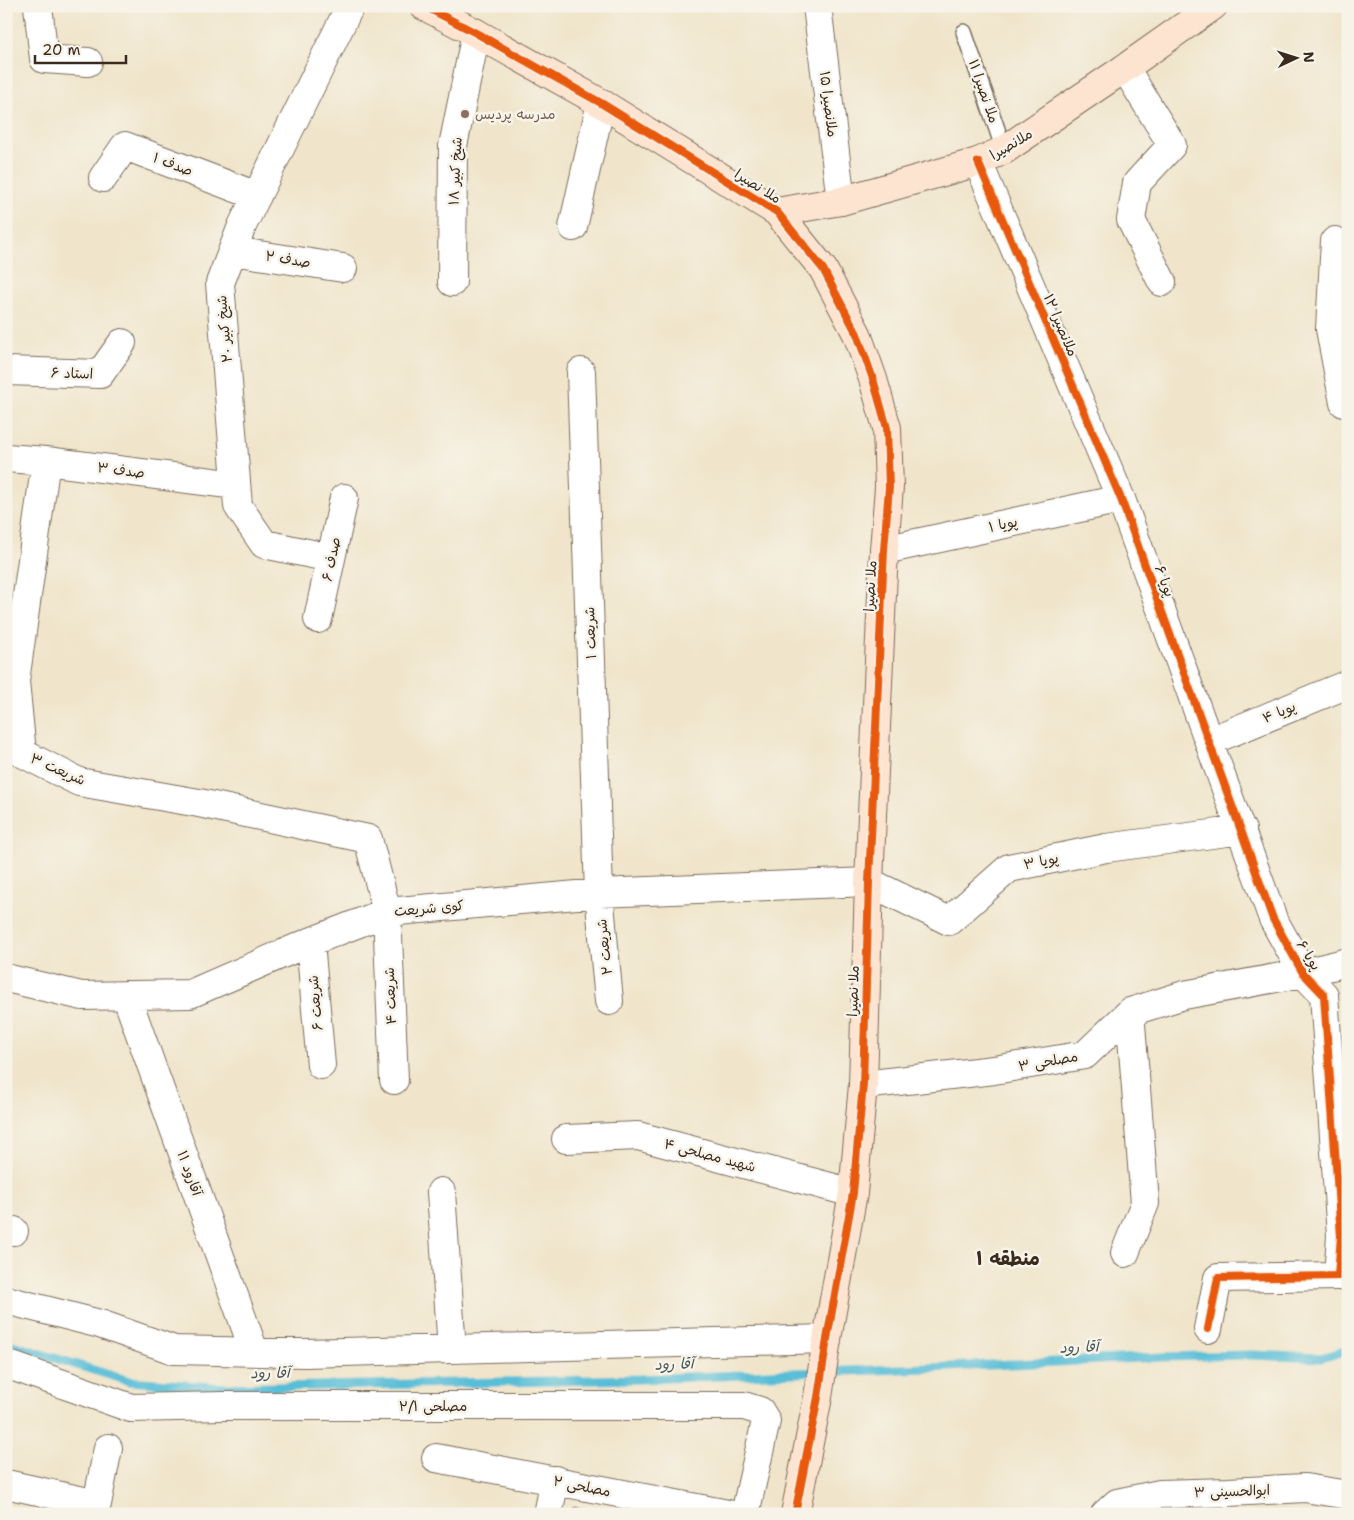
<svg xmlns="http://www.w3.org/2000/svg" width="1354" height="1520" font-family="'Shantell Sans','Playpen Sans Arabic',sans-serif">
<rect width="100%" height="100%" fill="#f7f3e8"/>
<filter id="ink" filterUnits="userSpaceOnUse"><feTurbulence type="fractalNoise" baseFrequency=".02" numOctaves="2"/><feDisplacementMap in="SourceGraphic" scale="10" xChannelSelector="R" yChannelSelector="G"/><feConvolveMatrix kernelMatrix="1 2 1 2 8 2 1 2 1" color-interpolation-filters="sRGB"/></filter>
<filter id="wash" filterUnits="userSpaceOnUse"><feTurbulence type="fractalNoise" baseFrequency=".0096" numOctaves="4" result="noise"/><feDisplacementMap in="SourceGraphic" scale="20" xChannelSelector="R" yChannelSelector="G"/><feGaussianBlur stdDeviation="1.12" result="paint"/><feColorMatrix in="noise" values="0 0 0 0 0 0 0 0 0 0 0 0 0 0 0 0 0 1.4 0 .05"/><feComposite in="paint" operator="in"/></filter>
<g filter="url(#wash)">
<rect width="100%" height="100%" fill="#f0e5cb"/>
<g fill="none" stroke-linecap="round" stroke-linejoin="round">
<path stroke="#59bed7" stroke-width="9" d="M 6,1343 L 129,1381 L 224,1388 L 638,1379 L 927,1368 L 1162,1357 L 1252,1355 L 1321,1358 L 1348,1350"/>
</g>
<g id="blocks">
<path fill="#fea595" d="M 575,1507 L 596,1513 L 596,1514 L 573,1514 Z"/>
</g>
</g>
<g filter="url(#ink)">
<use href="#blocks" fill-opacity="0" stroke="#7a6b5b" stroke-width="1"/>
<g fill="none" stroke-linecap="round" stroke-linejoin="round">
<g stroke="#7a6b5b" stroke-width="18">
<path id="lane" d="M 964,32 L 1004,150"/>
</g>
<g stroke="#7a6b5b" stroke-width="30">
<path id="street" d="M 38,6 L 44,59 L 88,62
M 817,6 L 841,201
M 1125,68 L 1172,145 L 1137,183 L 1131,220 L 1162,282
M 978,162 L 1121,499 L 1273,919 L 1303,973 L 1324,995 L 1341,1236 L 1338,1276 L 1218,1278 L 1208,1329
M 103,178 L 125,146 L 257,196
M 573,227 L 601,103
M 1335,241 L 1330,329 L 1344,403 L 1348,402
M 233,251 L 343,268
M 452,282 L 453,146 L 476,33
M 6,371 L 100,374 L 122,343
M 581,372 L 599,893 L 609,1001
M 6,458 L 46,461 L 236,485
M 46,461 L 15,681 L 22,753 L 79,782 L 199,803 L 368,839 L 387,912 L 394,1080
M 884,550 L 1121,499
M 331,558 L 264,544 L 238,506 L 220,283 L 242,226 L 350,6
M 318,619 L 344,498
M 1210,741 L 1348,684
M 310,942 L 321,1065
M 6,978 L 82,996 L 190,994 L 310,942 L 387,912 L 599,893 L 869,882 L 949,921 L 1009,868 L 1106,848 L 1242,830
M 126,995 L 254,1351
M 863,1085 L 994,1070 L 1085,1055 L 1130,1012 L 1184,995 L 1303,973 L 1348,962
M 566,1139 L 638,1136 L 853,1193
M 441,1192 L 452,1349
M 6,1231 L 14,1231
M 1125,1253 L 1145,1203 L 1130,1012
M 6,1300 L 100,1324 L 174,1350 L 305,1353 L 827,1339
M 6,1364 L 131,1408 L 222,1406 L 744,1406 L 760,1411 L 766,1421 L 745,1514
M 436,1458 L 728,1514
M 6,1484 L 97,1504 L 108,1448
M 548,1514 L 555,1480
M 1105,1514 L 1117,1503 L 1160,1494 L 1228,1492 L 1305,1488 L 1348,1495"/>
</g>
<g stroke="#7a6b5b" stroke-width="30">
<path id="secondary" d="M 424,6 L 476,33 L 601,103 L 777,212 L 823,269 L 857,334 L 873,379 L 887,428 L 889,487 L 884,550 L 869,882 L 863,1085 L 853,1193 L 827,1339 L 818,1397 L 795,1514
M 777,212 L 841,201 L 978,162 L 1004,150 L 1125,68 L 1213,6"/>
</g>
<use href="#lane" stroke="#fff" stroke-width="15"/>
<use href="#street" stroke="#fff" stroke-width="28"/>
<use href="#secondary" stroke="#fde4d1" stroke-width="28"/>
<g stroke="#f7f3e8" stroke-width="11">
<path id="cycleway" d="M 424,6 L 476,33 L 601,103 L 777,212 L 823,269 L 857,334 L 873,379 L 887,428 L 889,487 L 884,550 L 869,882 L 863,1085 L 853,1193 L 827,1339 L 818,1397 L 795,1514
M 978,162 L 1121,499 L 1273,919 L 1303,973 L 1324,995 L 1341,1236 L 1338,1276 L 1218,1278 L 1208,1329"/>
</g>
<use href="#cycleway" stroke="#e8590c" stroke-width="8"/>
</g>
</g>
<circle fill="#8d6e63" stroke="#f7f3e8" stroke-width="2" cx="465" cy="114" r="5"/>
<g text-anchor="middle" stroke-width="5" stroke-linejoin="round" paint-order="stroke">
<g font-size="14" fill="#3b2a1e" stroke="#f7f3e8">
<text transform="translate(984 91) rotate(71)" y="5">ملا نصیرا ۱۱</text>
<text transform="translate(829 104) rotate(83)" y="5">ملانصیرا ۱۵</text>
<text transform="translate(1011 144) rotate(-31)" y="5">ملانصیرا</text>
<text transform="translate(173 164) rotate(21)" y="5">صدف ۱</text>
<text transform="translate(455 171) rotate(-87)" y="5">شیخ کبیر ۱۸</text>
<text transform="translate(758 186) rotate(32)" y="5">ملا نصیرا</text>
<text transform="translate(288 259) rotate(9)" y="5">صدف ۲</text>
<text transform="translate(1061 325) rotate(67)" y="5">ملانصیرا ۱۲</text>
<text transform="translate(224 329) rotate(-95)" y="5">شیخ کبیر ۲۰</text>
<text transform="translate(72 373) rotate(2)" y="5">استاد ۶</text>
<text transform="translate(121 470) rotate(7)" y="5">صدف ۳</text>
<text transform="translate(1003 524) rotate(-12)" y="5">پویا ۱</text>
<text transform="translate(331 559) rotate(-78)" y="5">صدف ۶</text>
<text transform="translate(1165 581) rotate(70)" y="5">پویا ۶</text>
<text transform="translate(870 586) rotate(-87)" y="5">ملا نصیرا</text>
<text transform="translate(590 633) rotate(-92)" y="5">شریعت ۱</text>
<text transform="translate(1279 712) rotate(-23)" y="5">پویا ۴</text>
<text transform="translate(58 769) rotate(24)" y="5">شریعت ۳</text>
<text transform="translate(1041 861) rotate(-12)" y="5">پویا ۳</text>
<text transform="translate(429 908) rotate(-5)" y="5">کوی شریعت</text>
<text transform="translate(604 947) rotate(-96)" y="5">شریعت ۲</text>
<text transform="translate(1309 955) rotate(58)" y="5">پویا ۶</text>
<text transform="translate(853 991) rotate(-88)" y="5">ملا نصیرا</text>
<text transform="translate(390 996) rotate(-92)" y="5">شریعت ۴</text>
<text transform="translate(315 1003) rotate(-95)" y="5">شریعت ۶</text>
<text transform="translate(1048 1061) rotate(-10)" y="5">مصلحی ۳</text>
<text transform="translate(710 1155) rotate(15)" y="5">شهید مصلحی ۴</text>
<text transform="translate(190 1173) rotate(70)" y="5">آقارود ۱۱</text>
<text x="433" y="1411">مصلحی ۲/۱</text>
<text transform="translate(582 1486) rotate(11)" y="5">مصلحی ۲</text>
<text transform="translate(1232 1491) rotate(-2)" y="5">ابوالحسینی ۳</text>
</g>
<g font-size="14" fill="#785e54" stroke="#f7f3e8" text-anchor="start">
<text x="475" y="119">مدرسه پردیس</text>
</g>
<g font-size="15" font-style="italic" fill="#445656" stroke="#f7f3e8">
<text transform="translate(1079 1347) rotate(-2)" y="5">آقا رود</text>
<text transform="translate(674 1364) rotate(-2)" y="5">آقا رود</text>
<text transform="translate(270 1373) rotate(-1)" y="5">آقا رود</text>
</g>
<g font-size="19" font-weight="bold" fill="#3b2a1e" stroke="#f7f3e8">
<text x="1008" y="1265">منطقه ۱</text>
</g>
</g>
<rect width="1354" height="1520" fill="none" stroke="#f7f3e8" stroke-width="25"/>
<g transform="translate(1296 58) rotate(86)" stroke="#f7f3e8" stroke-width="4" paint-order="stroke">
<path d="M0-4L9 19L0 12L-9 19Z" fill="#3b2a1e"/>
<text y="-8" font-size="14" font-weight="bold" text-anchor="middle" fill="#3b2a1e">N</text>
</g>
<path d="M35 55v8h91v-8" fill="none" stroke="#3b2a1e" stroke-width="2.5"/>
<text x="42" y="55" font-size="15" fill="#3b2a1e" stroke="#f7f3e8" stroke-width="4" paint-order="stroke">20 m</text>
</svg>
